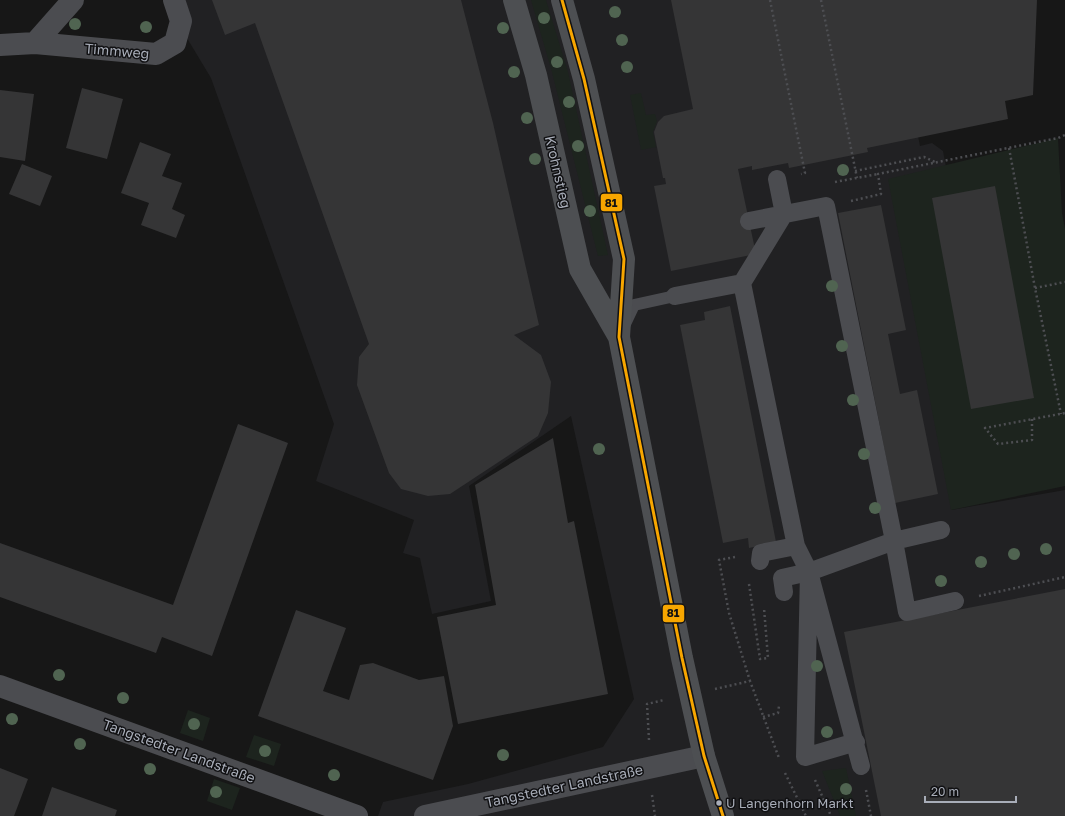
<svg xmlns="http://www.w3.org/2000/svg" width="1065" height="816" font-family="'Golos Text',sans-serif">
<rect width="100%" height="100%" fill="#171717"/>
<path fill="#212123" d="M 164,0 L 891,0 L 920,146 L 932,143 L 943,151 L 946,167 L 951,510 L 1065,490 L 1065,816 L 378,816 L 383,802 L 468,784 L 603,747 L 634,699 L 571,416 L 469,486 L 491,601 L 432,614 L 420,558 L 403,553 L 414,520 L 316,481 L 334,424 L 211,78 Z"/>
<path fill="#1d241e" d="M 531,0 L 546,0 L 568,72 L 608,255 L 598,256 L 552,72 Z
M 641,93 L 646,115 L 655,114 L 657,121 L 653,132 L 656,147 L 641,150 L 630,95 Z
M 1058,138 L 1062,213 L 1065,229 L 1065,486 L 951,510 L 888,179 Z
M 188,710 L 210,718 L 203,741 L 180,733 Z
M 254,735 L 281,744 L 274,766 L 246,757 Z
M 846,768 L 856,816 L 840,816 L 822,771 Z
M 214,779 L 240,788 L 232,810 L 207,801 Z"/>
<path fill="#353536" d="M 212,0 L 461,0 L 493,123 L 539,325 L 514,335 L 541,355 L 551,382 L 548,413 L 538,436 L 450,494 L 428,496 L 401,489 L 389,473 L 357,385 L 359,357 L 369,344 L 255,23 L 225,35 Z
M 671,0 L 1037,0 L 1033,95 L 1005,101 L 1008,119 L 867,148 L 868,152 L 789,168 L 788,163 L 752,170 L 752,166 L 738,169 L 756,254 L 671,271 L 654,186 L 666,184 L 665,178 L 663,178 L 654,132 L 658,122 L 664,116 L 693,109 Z
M 82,88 L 123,99 L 107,159 L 66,148 Z
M 0,90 L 34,94 L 25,161 L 0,157 Z
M 140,142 L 171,154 L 162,176 L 182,183 L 172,209 L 185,215 L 176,238 L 141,225 L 149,203 L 121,193 Z
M 22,164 L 52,176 L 40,206 L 9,194 Z
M 995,186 L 1034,398 L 971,409 L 932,198 Z
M 881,205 L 906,330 L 888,334 L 900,394 L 917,390 L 938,494 L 895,503 L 838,213 Z
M 730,306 L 776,542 L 749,548 L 748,538 L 723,543 L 680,325 L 705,320 L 704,312 Z
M 238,424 L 288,443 L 212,656 L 162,637 L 156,653 L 0,597 L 0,543 L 173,605 Z
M 553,438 L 568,523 L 574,521 L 608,694 L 458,724 L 437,617 L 496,605 L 475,485 Z
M 1065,589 L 1065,816 L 881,816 L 844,632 Z
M 296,610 L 346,628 L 323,691 L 349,700 L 360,665 L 373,663 L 419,680 L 444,676 L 453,726 L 433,780 L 258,716 Z
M 0,768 L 28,779 L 14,816 L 0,816 Z
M 52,787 L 117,810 L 115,816 L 42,816 Z"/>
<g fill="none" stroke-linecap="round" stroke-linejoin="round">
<path stroke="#4d4e52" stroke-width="2.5" stroke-dasharray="2 3" stroke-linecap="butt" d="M 770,0 L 805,173 L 801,174
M 821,0 L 857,178
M 1009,148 L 1035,288 L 1061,414
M 855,171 L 924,157 L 935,162
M 835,182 L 878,174
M 851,201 L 881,194 L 878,174 L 1058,138 L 1065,135
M 1035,288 L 1065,282
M 1032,419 L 1032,440 L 998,444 L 985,428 L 1065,413
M 735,557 L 719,560 L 729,613 L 750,681
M 749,584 L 760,659 L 768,658 L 764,608
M 979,596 L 1065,577
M 715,689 L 750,681 L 779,758
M 763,717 L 778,713 L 779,706
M 649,740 L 647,704 L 664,700
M 785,773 L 806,816
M 815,780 L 831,816
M 866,790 L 871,816
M 652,795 L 655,816"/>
<path stroke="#4b4c50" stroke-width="12" d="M 625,324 L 634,305 L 675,296"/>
<path stroke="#4b4c50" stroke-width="18" d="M 749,221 L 826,206 L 894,541 L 907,612 L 955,601
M 742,283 L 796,546 L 761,553 L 760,561
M 675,296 L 742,283 L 784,214 L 777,179
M 796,546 L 809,572 L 861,766
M 809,572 L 805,757 L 856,742
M 784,592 L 782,578 L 809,572 L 894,541 L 941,530"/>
<path stroke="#4b4c50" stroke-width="22" d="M 35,43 L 73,0
M 0,45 L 35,43 L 156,54 L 175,43 L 181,21 L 174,0"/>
<path stroke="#4b4c50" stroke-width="22" d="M 0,686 L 357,816
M 425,816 L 704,756"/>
<path stroke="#4d4f52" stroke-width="22" d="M 514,0 L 536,75 L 580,269 L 619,337
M 562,0 L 584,79 L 624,259 L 619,337 L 682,658 L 704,756 L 723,816"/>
<g stroke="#111113" stroke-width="6">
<path id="bus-1" d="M 562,0 L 584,79 L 624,259 L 619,337 L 682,658 L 704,756 L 723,816"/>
</g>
<use href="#bus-1" stroke="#f7a600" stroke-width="3"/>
</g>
<g fill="#506451">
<circle cx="615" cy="12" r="6"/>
<circle cx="544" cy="18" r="6"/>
<circle cx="75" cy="24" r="6"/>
<circle cx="146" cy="27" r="6"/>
<circle cx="503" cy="28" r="6"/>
<circle cx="622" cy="40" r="6"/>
<circle cx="557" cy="62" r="6"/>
<circle cx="627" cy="67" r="6"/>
<circle cx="514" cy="72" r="6"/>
<circle cx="569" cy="102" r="6"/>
<circle cx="527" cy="118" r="6"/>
<circle cx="578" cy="146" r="6"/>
<circle cx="535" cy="159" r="6"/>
<circle cx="843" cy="170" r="6"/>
<circle cx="590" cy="211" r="6"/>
<circle cx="832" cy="286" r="6"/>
<circle cx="842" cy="346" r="6"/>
<circle cx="853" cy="400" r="6"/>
<circle cx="599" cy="449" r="6"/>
<circle cx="864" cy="454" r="6"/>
<circle cx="875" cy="508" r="6"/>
<circle cx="1046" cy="549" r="6"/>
<circle cx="1014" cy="554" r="6"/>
<circle cx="981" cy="562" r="6"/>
<circle cx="941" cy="581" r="6"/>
<circle cx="817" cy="666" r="6"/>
<circle cx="59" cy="675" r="6"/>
<circle cx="123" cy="698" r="6"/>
<circle cx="12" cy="719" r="6"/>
<circle cx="194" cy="724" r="6"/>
<circle cx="827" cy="732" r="6"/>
<circle cx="80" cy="744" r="6"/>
<circle cx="265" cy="751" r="6"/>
<circle cx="503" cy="755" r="6"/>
<circle cx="150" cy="769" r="6"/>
<circle cx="334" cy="775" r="6"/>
<circle cx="846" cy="789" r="6"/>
<circle cx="216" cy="792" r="6"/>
</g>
<circle fill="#a8adb8" stroke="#111113" stroke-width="1.5" cx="719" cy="803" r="3.5"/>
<g text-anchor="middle" stroke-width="3" stroke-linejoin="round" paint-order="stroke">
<g font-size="13" fill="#a8adb8" stroke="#111113" text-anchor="start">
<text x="726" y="808">U Langenhorn Markt</text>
</g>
<g font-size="14" fill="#a8adb8" stroke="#111113">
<text transform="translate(117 51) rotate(5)" y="5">Timmweg</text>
<text transform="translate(558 172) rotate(77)" y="5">Krohnstieg</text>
<text transform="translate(179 751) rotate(20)" y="5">Tangstedter Landstraße</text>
<text transform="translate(564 786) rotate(-12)" y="5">Tangstedter Landstraße</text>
</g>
</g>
<g stroke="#111113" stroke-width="1.5">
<rect x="600" y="193" width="23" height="19" rx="4" fill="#f7a600"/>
<rect x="662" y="604" width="23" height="19" rx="4" fill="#f7a600"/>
</g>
<g font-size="11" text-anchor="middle" font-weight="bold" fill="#111">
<text x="611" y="207">81</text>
<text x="673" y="617">81</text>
</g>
<path d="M925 796v6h91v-6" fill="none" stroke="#a8adb8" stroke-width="2"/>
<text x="931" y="796" font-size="12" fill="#a8adb8" stroke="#111113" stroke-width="3" paint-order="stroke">20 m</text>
</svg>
